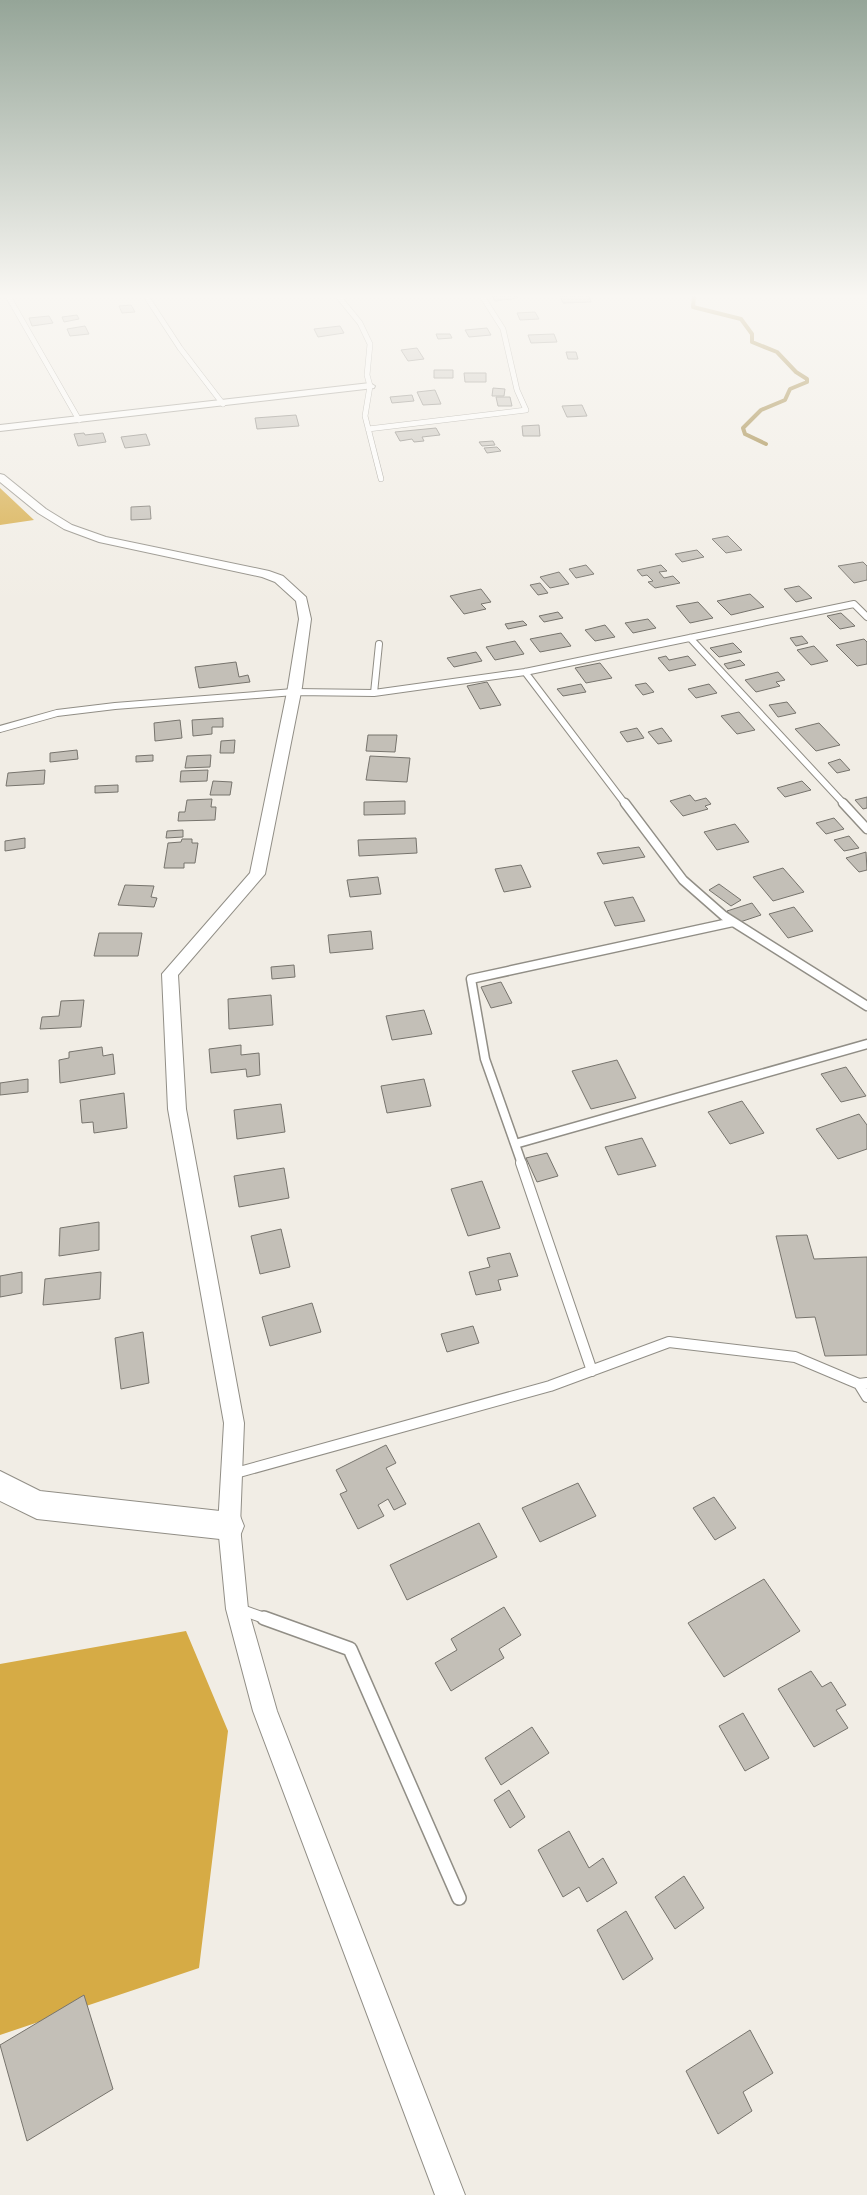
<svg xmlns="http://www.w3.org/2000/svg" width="867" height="2195" font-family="Arial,sans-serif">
<rect width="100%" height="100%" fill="#f1ede5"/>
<path fill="#d6ab45" d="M 0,488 L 34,520 L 0,525 Z
M 186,1631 L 228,1731 L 199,1968 L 0,2035 L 0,1664 Z"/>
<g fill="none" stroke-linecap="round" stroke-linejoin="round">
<path stroke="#927425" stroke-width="4" d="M 694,296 L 693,307 L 741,319 L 752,334 L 752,342 L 777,352 L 796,372 L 807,379 L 807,382 L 790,389 L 785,400 L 761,410 L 743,428 L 745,434 L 766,444"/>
</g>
<path fill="#c3bfb7" stroke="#77746d" d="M 492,296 L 516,296 L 518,298 L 495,301 Z
M 560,296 L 589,296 L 591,302 L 563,303 Z
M 131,305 L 135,312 L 122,313 L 119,306 Z
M 535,312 L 539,319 L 520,320 L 517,313 Z
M 77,315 L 79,319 L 64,322 L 62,317 Z
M 49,316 L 53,323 L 32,326 L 29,318 Z
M 85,326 L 89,334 L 70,336 L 67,329 Z
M 340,326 L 344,333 L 318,337 L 314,329 Z
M 487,328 L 491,335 L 469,337 L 465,330 Z
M 436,334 L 450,334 L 452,338 L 438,339 Z
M 554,334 L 557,342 L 531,343 L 528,335 Z
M 417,348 L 424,359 L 408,361 L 401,350 Z
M 566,352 L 576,352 L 578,359 L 568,359 Z
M 434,370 L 453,370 L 453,378 L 434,378 Z
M 464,373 L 486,373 L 486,382 L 465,382 Z
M 493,388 L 505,389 L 504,396 L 492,396 Z
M 435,390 L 441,404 L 423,405 L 417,392 Z
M 412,395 L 414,401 L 392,403 L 390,397 Z
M 496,397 L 510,397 L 512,406 L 498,406 Z
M 582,405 L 587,416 L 567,417 L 562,406 Z
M 296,415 L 299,426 L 257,429 L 255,418 Z
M 539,425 L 540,436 L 523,436 L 522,426 Z
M 436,428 L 440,435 L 422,437 L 424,441 L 414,442 L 412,439 L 400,441 L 395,432 Z
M 84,433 L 85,435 L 103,433 L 106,442 L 78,446 L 74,434 Z
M 146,434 L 150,445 L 125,448 L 121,437 Z
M 493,441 L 495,445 L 482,446 L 479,442 Z
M 497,447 L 501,451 L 487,453 L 484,448 Z
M 150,506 L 151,519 L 131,520 L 131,507 Z
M 728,536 L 742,550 L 726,553 L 712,539 Z
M 697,550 L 704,557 L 682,562 L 675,554 Z
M 863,562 L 867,566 L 867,580 L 854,583 L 838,566 Z
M 586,565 L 594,574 L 576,578 L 569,569 Z
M 661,565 L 667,571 L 659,572 L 664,578 L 673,576 L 680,583 L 655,588 L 648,582 L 653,581 L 647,575 L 642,576 L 637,570 Z
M 559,572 L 569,584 L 550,588 L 540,577 Z
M 540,583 L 548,593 L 538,595 L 530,585 Z
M 799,586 L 812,598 L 796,602 L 784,589 Z
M 481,589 L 491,602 L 481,604 L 486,609 L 464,614 L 450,596 Z
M 750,594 L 764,607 L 731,615 L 717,601 Z
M 698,602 L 713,618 L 690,623 L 676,606 Z
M 558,612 L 563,618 L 544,622 L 539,616 Z
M 841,613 L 855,626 L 840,629 L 827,616 Z
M 648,619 L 656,628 L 633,633 L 625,623 Z
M 523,621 L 527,625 L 508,629 L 505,624 Z
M 605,625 L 615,637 L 595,641 L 585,630 Z
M 561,633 L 571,646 L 540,652 L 530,639 Z
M 802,636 L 808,643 L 796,646 L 790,638 Z
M 864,639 L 867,642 L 867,664 L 857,666 L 836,645 Z
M 515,641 L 524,654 L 495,660 L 486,647 Z
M 733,643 L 742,652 L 719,657 L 710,648 Z
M 814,646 L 828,661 L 811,665 L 797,650 Z
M 476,652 L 482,661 L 454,667 L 447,658 Z
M 666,656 L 669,660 L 688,656 L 696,665 L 669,671 L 658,658 Z
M 740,660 L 745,665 L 728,669 L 724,664 Z
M 236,662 L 239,677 L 248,675 L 250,682 L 199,688 L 195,667 Z
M 600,663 L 612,678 L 586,683 L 575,668 Z
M 778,672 L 785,680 L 776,682 L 780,686 L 756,692 L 745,680 Z
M 487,682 L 501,705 L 480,709 L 467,686 Z
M 646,683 L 654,692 L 643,695 L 635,685 Z
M 581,684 L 586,692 L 563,696 L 557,689 Z
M 709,684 L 717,693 L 696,698 L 688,689 Z
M 787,702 L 796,713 L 778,717 L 769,705 Z
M 739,712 L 755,730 L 737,734 L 721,716 Z
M 223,718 L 223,727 L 212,727 L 212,734 L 193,736 L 192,720 Z
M 180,720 L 182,738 L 155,741 L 154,723 Z
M 819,723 L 840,745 L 816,751 L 795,729 Z
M 637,728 L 644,738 L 627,742 L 620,732 Z
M 662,728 L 672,741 L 658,744 L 648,732 Z
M 368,735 L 397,735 L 395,752 L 366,751 Z
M 235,740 L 234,753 L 220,753 L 221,741 Z
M 77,750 L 78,759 L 50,762 L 50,753 Z
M 153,755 L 153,761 L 136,762 L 136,756 Z
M 211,755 L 210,767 L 185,768 L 187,756 Z
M 370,756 L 410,758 L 407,782 L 366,780 Z
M 840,759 L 850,770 L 837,773 L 828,763 Z
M 45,770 L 44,784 L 6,786 L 8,773 Z
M 208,770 L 207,781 L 180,782 L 181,771 Z
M 213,781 L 232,782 L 230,795 L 210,795 Z
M 802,781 L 811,790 L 785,797 L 777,788 Z
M 118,785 L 118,792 L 95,793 L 95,786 Z
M 690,795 L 695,801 L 706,798 L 711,804 L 705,806 L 708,809 L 683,816 L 670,801 Z
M 867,797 L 867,808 L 863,809 L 855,800 Z
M 212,799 L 211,807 L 216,807 L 215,820 L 178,821 L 179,812 L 185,812 L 187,800 Z
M 405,801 L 405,814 L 364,815 L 364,802 Z
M 834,818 L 844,829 L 826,834 L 816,823 Z
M 735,824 L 749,842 L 717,850 L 704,832 Z
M 183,830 L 183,837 L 166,838 L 167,831 Z
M 849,836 L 859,848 L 844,851 L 834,840 Z
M 25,838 L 25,848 L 5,851 L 5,841 Z
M 416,838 L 417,853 L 359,856 L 358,840 Z
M 182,839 L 192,839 L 192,843 L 198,843 L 195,863 L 184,863 L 184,868 L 164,868 L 168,843 L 181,842 Z
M 639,847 L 645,857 L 603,864 L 597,853 Z
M 866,852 L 867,870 L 859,872 L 846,858 Z
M 521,865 L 531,887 L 504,892 L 495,869 Z
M 783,868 L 804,892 L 773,901 L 753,877 Z
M 378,877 L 381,894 L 350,897 L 347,880 Z
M 719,884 L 741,900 L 731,906 L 709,890 Z
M 125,885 L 154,886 L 151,897 L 157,898 L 154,907 L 118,905 Z
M 633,897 L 645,921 L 615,926 L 604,902 Z
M 752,903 L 761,915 L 737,923 L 727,911 Z
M 794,907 L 813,931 L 788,938 L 769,914 Z
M 371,931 L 373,949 L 330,953 L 328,935 Z
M 99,933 L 142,933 L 138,956 L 94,956 Z
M 294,965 L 295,977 L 272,979 L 271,967 Z
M 501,982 L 512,1003 L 491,1008 L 481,987 Z
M 271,995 L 273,1025 L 229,1029 L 228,999 Z
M 84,1000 L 81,1027 L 40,1029 L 42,1017 L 59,1016 L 61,1001 Z
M 424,1010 L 432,1034 L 392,1040 L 386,1016 Z
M 241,1045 L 241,1055 L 259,1053 L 260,1075 L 247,1077 L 246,1069 L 211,1073 L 209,1049 Z
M 102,1047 L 103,1056 L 113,1054 L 115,1074 L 60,1083 L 59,1060 L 69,1058 L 69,1052 Z
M 617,1060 L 636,1098 L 591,1109 L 572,1071 Z
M 846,1067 L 866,1096 L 841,1102 L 821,1074 Z
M 28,1079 L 28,1092 L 0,1095 L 0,1083 Z
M 424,1079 L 431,1106 L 387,1113 L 381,1086 Z
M 124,1093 L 127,1128 L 94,1133 L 93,1122 L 82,1123 L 80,1100 Z
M 742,1101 L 764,1133 L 730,1144 L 708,1112 Z
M 281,1104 L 285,1132 L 237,1139 L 234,1110 Z
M 859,1114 L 867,1125 L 867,1149 L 838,1159 L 816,1129 Z
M 642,1138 L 656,1166 L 618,1175 L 605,1147 Z
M 547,1153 L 558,1176 L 537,1182 L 526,1158 Z
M 284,1168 L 289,1198 L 239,1207 L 234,1176 Z
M 482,1181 L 500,1228 L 468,1236 L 451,1189 Z
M 99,1222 L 99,1250 L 59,1256 L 60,1228 Z
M 281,1229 L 290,1267 L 260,1274 L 251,1236 Z
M 807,1235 L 814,1259 L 867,1257 L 867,1355 L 825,1356 L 815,1317 L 796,1318 L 776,1236 Z
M 510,1253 L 518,1276 L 498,1280 L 501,1290 L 476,1295 L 469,1272 L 490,1267 L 487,1258 Z
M 22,1272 L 22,1293 L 0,1297 L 0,1276 Z
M 101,1272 L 100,1299 L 43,1305 L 45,1279 Z
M 312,1303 L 321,1332 L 270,1346 L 262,1317 Z
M 473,1326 L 479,1343 L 447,1352 L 441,1334 Z
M 143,1332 L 149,1383 L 121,1389 L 115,1338 Z
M 386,1445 L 396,1463 L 386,1468 L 406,1504 L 394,1510 L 388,1499 L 378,1505 L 384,1516 L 358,1529 L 340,1494 L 347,1491 L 336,1470 Z
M 578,1483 L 596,1516 L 540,1542 L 522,1508 Z
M 714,1497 L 736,1528 L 715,1540 L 693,1508 Z
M 479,1523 L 497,1557 L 407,1600 L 390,1565 Z
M 764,1579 L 800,1631 L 724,1677 L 688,1623 Z
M 504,1607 L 521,1635 L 499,1649 L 504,1658 L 451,1691 L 435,1663 L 457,1650 L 451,1639 Z
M 811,1671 L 822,1687 L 831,1682 L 846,1705 L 836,1710 L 848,1728 L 814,1747 L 778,1689 Z
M 743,1713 L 769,1758 L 745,1771 L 719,1726 Z
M 532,1727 L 549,1753 L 501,1785 L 485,1758 Z
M 509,1790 L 525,1817 L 510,1828 L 494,1800 Z
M 569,1831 L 589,1868 L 603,1858 L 617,1883 L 587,1902 L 579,1887 L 563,1897 L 538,1850 Z
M 684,1876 L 704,1908 L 675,1929 L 655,1897 Z
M 626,1911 L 653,1959 L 623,1980 L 597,1930 Z
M 84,1995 L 113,2089 L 27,2141 L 0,2045 Z
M 750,2030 L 773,2073 L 743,2092 L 752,2111 L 718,2134 L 686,2071 Z"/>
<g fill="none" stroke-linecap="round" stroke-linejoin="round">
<g stroke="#918e86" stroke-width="6">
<path id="lane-far4" d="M 8,296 L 79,420
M 146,296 L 180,348 L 223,404
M 338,296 L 360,323 L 370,344 L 367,375 L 370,386 L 365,416 L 381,479
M 368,429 L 526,410 L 517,390 L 503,329 L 482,296"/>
</g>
<g stroke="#918e86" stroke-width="8">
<path id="lane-far3" d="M 690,638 L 845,805
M 525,672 L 626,805
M 374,693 L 379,644
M 0,729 L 57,713 L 115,706 L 294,692 L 374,693 L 525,672 L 854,604 L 867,617"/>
</g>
<g stroke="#918e86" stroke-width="11">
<path id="lane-far2" d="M 625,803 L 683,880 L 724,916 L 867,1006
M 843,803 L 867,829
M 515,1144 L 485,1059 L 471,979 L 733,922
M 522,1164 L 515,1144 L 867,1044"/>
</g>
<g stroke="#918e86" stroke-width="12">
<path id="lane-far1" d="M 521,1163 L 592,1371
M 859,1384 L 867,1397
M 232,1474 L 550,1386 L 669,1342 L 795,1357 L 859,1384 L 867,1383
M 239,1609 L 267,1619"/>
</g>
<g stroke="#918e86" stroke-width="16">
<path id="lane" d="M 264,1618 L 350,1649 L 459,1898"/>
</g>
<g stroke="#918e86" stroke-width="2">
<path id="street" d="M 370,383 L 375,386 L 374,388 L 0,431 L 0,425 Z
M 0,474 L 4,475 L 46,509 L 72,525 L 106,537 L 269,571 L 283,576 L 306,597 L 311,619 L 302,687 L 265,874 L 178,975 L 186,1109 L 244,1423 L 240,1526 L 248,1609 L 277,1711 L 465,2195 L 435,2195 L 253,1711 L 226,1609 L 218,1526 L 224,1423 L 168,1109 L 162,974 L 250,873 L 288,687 L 299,619 L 296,601 L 275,582 L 262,577 L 99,542 L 64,529 L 38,513 L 0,482 Z"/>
</g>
<g stroke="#918e86" stroke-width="2">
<path id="secondary" d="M 0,1471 L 40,1491 L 229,1512 L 240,1516 L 244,1526 L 240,1536 L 229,1540 L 37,1519 L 0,1501 Z"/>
</g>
<use href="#lane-far4" stroke="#fff" stroke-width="5"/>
<use href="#lane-far3" stroke="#fff" stroke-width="6"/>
<use href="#lane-far2" stroke="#fff" stroke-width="8"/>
<use href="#lane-far1" stroke="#fff" stroke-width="10"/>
<use href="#lane" stroke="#fff" stroke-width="13"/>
<use href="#street" fill="#fff" fill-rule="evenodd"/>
<use href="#secondary" fill="#fff" fill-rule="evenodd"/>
</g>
<linearGradient id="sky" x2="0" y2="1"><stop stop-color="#95a598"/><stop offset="0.49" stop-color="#f9f7f3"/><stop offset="1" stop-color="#f9f7f3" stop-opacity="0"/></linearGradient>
<rect width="867" height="604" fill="url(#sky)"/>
</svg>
